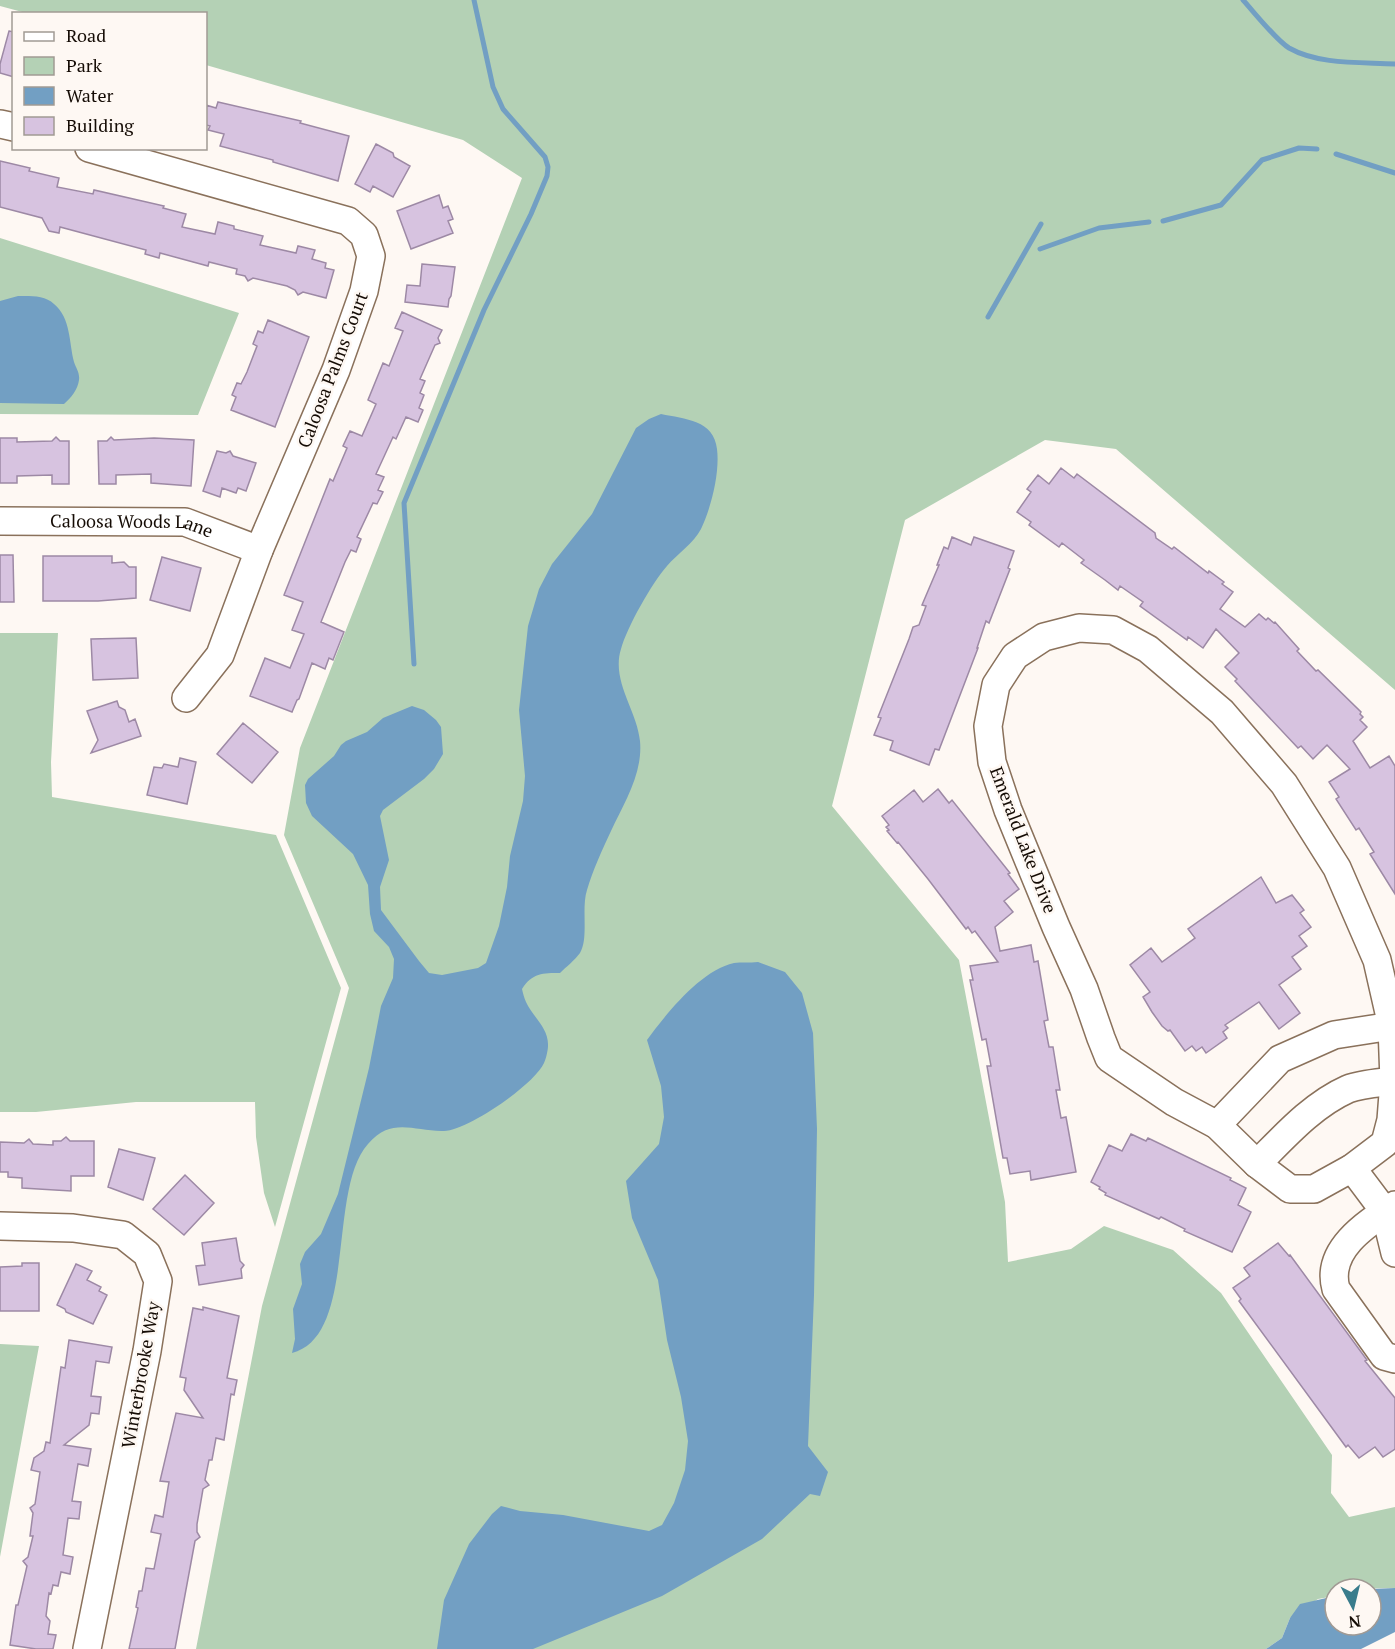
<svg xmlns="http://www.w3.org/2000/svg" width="1395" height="1649" font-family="'PT Serif',serif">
<rect width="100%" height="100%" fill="#fef8f3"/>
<path fill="#b4d1b5" d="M 0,0 L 1395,0 L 1395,690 L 1116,449 L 1045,440 L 905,520 L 832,806 L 959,960 L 1005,1202 L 1008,1262 L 1071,1249 L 1104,1226 L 1173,1250 L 1221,1293 L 1332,1455 L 1331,1493 L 1349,1517 L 1395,1507 L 1395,1588 L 1335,1589 L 1335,1596 L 1318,1599 L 1290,1618 L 1282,1638 L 1266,1649 L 196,1649 L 262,1306 L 349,988 L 284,835 L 300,748 L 522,178 L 463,140 L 206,65 L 206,14 L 26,13 L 0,6 Z
M 0,238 L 239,313 L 198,415 L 0,414 Z
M 0,633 L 58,633 L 51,762 L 52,797 L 276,835 L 341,988 L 275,1227 L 264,1193 L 256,1137 L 255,1102 L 136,1102 L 36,1112 L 0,1112 Z
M 0,1344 L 39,1346 L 0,1557 Z"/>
<path fill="#729fc3" d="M 18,296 C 30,296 45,295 54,304 C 71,318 69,343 74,362 C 76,368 80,373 79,380 C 78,389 71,398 64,404 L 0,403 L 0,301 Z
M 661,414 C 685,419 714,420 717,449 C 720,473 711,508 701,529 C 694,543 677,554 667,566 C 652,583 627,627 621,649 C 611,681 637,710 640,741 C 643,774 624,803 611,831 C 602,850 593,870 587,890 C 581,908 589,938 580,953 C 575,960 566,967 560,973 C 543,973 532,973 522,989 C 523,993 524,998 526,1002 C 532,1016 549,1028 548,1046 C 548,1050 546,1059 544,1063 C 534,1085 468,1130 444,1131 C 415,1132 392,1116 368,1144 C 327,1189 358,1336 292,1353 L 295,1339 L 293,1309 L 302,1284 L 300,1264 L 305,1252 L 321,1234 L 338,1194 L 369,1068 L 381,1006 L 393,978 L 394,959 L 389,947 L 374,931 L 370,914 L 368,885 L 353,854 L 312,816 L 306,803 L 305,785 L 308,779 L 334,756 L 341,745 L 346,741 L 367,732 L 383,718 L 412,706 L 424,710 L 436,720 L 441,727 L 443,754 L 434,769 L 424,779 L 383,810 L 380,816 L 389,860 L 380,887 L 381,910 L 419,961 L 429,973 L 442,975 L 478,968 L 486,963 L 499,926 L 507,887 L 510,856 L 523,801 L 525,776 L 519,710 L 528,626 L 539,589 L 552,564 L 592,514 L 636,428 L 649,419 Z
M 758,962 L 785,972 L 802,993 L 813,1033 L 817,1129 L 814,1295 L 808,1446 L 828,1472 L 820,1496 L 810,1494 L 762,1539 L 662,1596 L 533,1649 L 437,1649 L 444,1600 L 469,1544 L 492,1514 L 501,1506 L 520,1511 L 563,1515 L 649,1531 L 662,1525 L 674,1503 L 685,1470 L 688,1441 L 681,1397 L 667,1340 L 658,1280 L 632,1218 L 626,1181 L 659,1144 L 664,1117 L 661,1086 L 647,1040 C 666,1014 701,970 734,963 C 741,962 750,963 758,962 Z
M 1395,1588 L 1395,1632 L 1361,1649 L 1266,1649 L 1282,1638 L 1290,1618 L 1300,1604 L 1335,1596 L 1335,1625 L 1371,1625 L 1371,1589 Z"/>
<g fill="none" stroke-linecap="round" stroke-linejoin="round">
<path stroke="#729fc3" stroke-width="5" d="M 1243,0 C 1254,12 1276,40 1289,48 C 1319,65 1361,62 1395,64
M 1336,154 L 1395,173
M 1163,221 L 1221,205 L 1262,160 L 1299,148 L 1317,149
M 1040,249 L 1099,228 L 1149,222
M 988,317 L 1041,224
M 414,664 L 404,503 L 484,310 L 531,214 L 547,176 L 548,167 L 545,157 L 503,109 L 493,87 L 474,0"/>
</g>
<path fill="#d7c3e0" stroke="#9d89a5" stroke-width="1.5" d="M 9,31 L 14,32 L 14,77 L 0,73 L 0,64 Z
M 218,102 L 301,121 L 300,123 L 349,136 L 338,181 L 273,162 L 273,160 L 220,146 L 224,134 L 208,130 L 210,126 L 206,125 L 206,105 L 216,108 Z
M 376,144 L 393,153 L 394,157 L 410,166 L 393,197 L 373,186 L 370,192 L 355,184 Z
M 0,161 L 30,168 L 29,171 L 59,178 L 57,187 L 93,194 L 94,190 L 164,206 L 163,208 L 186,214 L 182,227 L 215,234 L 218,222 L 234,226 L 234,229 L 263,236 L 260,245 L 296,253 L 298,246 L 315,250 L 312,259 L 326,263 L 325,268 L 334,270 L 326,298 L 303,292 L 298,295 L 295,290 L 287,286 L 253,278 L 248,281 L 245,276 L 236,274 L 237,269 L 209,262 L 208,266 L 160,253 L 159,258 L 145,254 L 146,250 L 60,227 L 59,233 L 49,231 L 42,218 L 0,207 Z
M 439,195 L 443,208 L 448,206 L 453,219 L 448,221 L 453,233 L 411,249 L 397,211 Z
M 422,264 L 455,267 L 451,296 L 449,299 L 448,307 L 405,302 L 407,285 L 420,286 Z
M 402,312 L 442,330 L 438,338 L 440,343 L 435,345 L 420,379 L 425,381 L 420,393 L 424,395 L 419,408 L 423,410 L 418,422 L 406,417 L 396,439 L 393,437 L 376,474 L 384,477 L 378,490 L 383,492 L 377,504 L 373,503 L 357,537 L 361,539 L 356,552 L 351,550 L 345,562 L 321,622 L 344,632 L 333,660 L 329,658 L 325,669 L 312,663 L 299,699 L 297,700 L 292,712 L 250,696 L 265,658 L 290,668 L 304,634 L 292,630 L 303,602 L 284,595 L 330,479 L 333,481 L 347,448 L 343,446 L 350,431 L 362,436 L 376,404 L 368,400 L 383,363 L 389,366 L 403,331 L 395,328 Z
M 268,320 L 309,337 L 275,427 L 231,410 L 236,397 L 232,395 L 237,383 L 241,384 L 247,372 L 257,346 L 253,344 L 258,331 L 263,333 Z
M 56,437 L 60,441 L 69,441 L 69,484 L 52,484 L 52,475 L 17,476 L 17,483 L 0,483 L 0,438 L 17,438 L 17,442 L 52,441 Z
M 111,437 L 114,440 L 154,438 L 194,440 L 191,486 L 151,483 L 151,474 L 116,475 L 116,484 L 99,484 L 98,441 L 107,441 Z
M 217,451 L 226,453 L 230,451 L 233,456 L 256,463 L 246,491 L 238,488 L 236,493 L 222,488 L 220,497 L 203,491 Z
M 1061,468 L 1074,478 L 1077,474 L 1155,533 L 1156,538 L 1172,549 L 1174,547 L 1208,573 L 1209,571 L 1224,582 L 1222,584 L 1233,592 L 1220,609 L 1245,627 L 1259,614 L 1266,620 L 1268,618 L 1274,623 L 1275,622 L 1299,649 L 1297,651 L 1316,671 L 1318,670 L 1361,712 L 1360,714 L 1363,717 L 1360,720 L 1367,727 L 1353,741 L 1370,768 L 1389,756 L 1395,766 L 1395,894 L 1370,854 L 1374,852 L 1359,828 L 1356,830 L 1336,799 L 1339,797 L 1329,782 L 1350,769 L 1327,745 L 1313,759 L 1301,746 L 1298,748 L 1235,681 L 1237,679 L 1225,667 L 1239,653 L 1216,629 L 1203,648 L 1188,637 L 1187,640 L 1140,606 L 1143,602 L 1120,586 L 1118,590 L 1105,580 L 1081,563 L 1084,560 L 1062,543 L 1059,547 L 1029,525 L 1031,522 L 1017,512 L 1031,492 L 1027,489 L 1038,475 L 1049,484 Z
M 952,537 L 971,545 L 974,537 L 1014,551 L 1008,568 L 1010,569 L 989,623 L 986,621 L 977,648 L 978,648 L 939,750 L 935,749 L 929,765 L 890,750 L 893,741 L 874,735 L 881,718 L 878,717 L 909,639 L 913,627 L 919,625 L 926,606 L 922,605 L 939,565 L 937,565 L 944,547 L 948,549 Z
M 0,555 L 13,555 L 14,602 L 0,602 Z
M 43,556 L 112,556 L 112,563 L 124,562 L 129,567 L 136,567 L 136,598 L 98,601 L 43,601 Z
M 162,557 L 201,568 L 190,611 L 150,600 Z
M 136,638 L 138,678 L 93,680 L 91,639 Z
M 117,701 L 119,707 L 125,710 L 129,722 L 135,719 L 141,736 L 91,753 L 98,740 L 87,711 Z
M 243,723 L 278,752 L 252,783 L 217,754 Z
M 180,758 L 196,762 L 187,804 L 147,795 L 154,767 L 162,768 L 164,764 L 178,767 Z
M 938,789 L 949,803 L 952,800 L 1010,873 L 1008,874 L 1019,889 L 1004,901 L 1013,912 L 995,927 L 1000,951 L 1031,945 L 1034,962 L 1038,961 L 1048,1020 L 1044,1021 L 1049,1047 L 1053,1047 L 1060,1090 L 1056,1090 L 1061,1118 L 1066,1117 L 1076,1172 L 1031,1180 L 1030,1171 L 1010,1174 L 1007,1158 L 1003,1158 L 987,1066 L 991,1066 L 986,1039 L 982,1040 L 970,980 L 973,980 L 970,966 L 998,962 L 975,931 L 972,933 L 968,927 L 966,929 L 928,879 L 898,842 L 897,843 L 887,831 L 889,830 L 886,827 L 889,825 L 882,816 L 914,790 L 923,802 Z
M 1261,877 L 1276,903 L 1292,895 L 1304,910 L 1300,913 L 1311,927 L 1299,936 L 1307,946 L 1292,957 L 1301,969 L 1279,985 L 1300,1013 L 1279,1029 L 1259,1002 L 1225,1025 L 1228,1028 L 1223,1032 L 1227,1038 L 1206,1053 L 1202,1047 L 1196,1051 L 1192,1046 L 1185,1051 L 1170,1030 L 1168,1031 L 1162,1026 L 1152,1012 L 1143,997 L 1150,992 L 1130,965 L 1151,948 L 1162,962 L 1195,938 L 1188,929 Z
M 1131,1134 L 1146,1141 L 1148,1138 L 1231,1178 L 1230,1180 L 1246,1188 L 1238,1205 L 1251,1212 L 1232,1252 L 1184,1231 L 1185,1229 L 1161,1217 L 1159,1219 L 1105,1195 L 1106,1193 L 1099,1189 L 1100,1187 L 1091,1182 L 1109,1145 L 1122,1151 Z
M 66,1137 L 70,1141 L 94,1141 L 94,1176 L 71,1176 L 71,1191 L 22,1188 L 22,1178 L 8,1177 L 8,1172 L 0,1172 L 0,1142 L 24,1143 L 29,1139 L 33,1144 L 53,1145 L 53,1141 L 61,1141 Z
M 119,1149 L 155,1158 L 143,1200 L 108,1187 Z
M 185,1175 L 214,1203 L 184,1235 L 153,1209 Z
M 236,1238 L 240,1261 L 244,1265 L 241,1269 L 242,1278 L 199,1285 L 196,1266 L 205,1265 L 202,1243 Z
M 1278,1243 L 1289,1256 L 1290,1255 L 1367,1360 L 1365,1361 L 1395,1398 L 1395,1449 L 1383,1457 L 1375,1447 L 1359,1458 L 1348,1445 L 1346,1447 L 1239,1301 L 1241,1299 L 1233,1288 L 1250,1276 L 1244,1268 Z
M 22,1263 L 39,1263 L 39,1311 L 0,1311 L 0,1267 L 22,1266 Z
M 76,1264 L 92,1271 L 87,1280 L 101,1287 L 99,1291 L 107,1295 L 93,1324 L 66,1312 L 65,1309 L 57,1305 Z
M 203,1307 L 239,1316 L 227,1378 L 237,1380 L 234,1395 L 231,1394 L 224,1440 L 216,1438 L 212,1460 L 209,1460 L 205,1480 L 209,1485 L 203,1489 L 197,1524 L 197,1532 L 200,1537 L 195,1541 L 175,1649 L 129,1649 L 138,1608 L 136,1607 L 139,1591 L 142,1591 L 146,1568 L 154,1569 L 161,1534 L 151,1532 L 155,1515 L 163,1517 L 169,1482 L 160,1481 L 176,1413 L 203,1418 L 184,1390 L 186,1378 L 180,1377 L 193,1308 L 203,1310 Z
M 69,1340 L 112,1347 L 109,1363 L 96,1361 L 91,1396 L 101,1397 L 99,1414 L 91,1413 L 89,1425 L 64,1445 L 91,1449 L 88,1466 L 78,1464 L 72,1501 L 81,1502 L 79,1519 L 68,1518 L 63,1555 L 73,1557 L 70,1574 L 61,1572 L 58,1586 L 53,1585 L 51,1594 L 49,1593 L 46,1616 L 50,1621 L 48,1634 L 56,1635 L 53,1649 L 36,1649 L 10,1645 L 16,1605 L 18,1605 L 27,1566 L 23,1561 L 28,1557 L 33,1536 L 30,1536 L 33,1513 L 30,1508 L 35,1504 L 40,1472 L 31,1470 L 34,1458 L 44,1451 L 46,1442 L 50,1443 L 61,1367 L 65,1368 Z"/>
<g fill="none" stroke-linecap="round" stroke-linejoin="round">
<g stroke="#8a715b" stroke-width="30">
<g id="minor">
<path d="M 0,124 L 14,127"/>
<path d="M 89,148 L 348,221 L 364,235 L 371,256 L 364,291 L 336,370 L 259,550 L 220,655 L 186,698"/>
<path id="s1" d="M 0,521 L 185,522 L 259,550"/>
<path d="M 1079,628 L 1113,630 L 1148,649 L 1222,712 L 1284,784 L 1337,868 L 1377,960 L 1392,1026 L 1394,1081 L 1391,1120 L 1385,1143 L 1352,1168 L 1314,1189 L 1290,1189 L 1257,1164 L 1217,1125 L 1174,1102 L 1109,1058 L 1101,1038 L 1084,989 L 1056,927 L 1008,810 L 992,762 L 988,726 L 996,685 L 1015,656 L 1044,637 Z"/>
<path d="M 1217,1125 L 1280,1059 L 1334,1035 L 1392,1026"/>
<path d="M 1257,1164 C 1284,1137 1312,1105 1348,1089 C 1361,1084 1379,1083 1394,1081"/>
<path d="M 1352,1168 L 1385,1212 L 1395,1253"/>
<path d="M 1395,1205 C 1366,1224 1325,1250 1336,1289 L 1384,1356 L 1395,1359"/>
<path d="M 0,1226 L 73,1228 L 123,1235 L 147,1254 L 158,1281 L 147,1351 L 87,1649"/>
</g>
</g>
<use href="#minor" stroke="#fff" stroke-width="27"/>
</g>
<g text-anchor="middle" stroke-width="5" stroke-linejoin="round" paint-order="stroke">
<g font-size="18" fill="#150c05" stroke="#fef8f3">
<text transform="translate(333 370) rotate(-69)" y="6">Caloosa Palms Court</text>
<text dy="6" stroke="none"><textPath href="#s1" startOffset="132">Caloosa Woods Lane</textPath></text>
<text transform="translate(1023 840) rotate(69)" y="6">Emerald Lake Drive</text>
<text transform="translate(141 1375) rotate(-80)" y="6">Winterbrooke Way</text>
</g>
</g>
<rect x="12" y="12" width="195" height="138" fill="#fef8f3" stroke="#a19a94" stroke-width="1.5"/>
<rect x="24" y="32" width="30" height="9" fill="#ffffff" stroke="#a19a94" stroke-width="1.5"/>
<text x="66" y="42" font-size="18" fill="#150c05">Road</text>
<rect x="24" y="57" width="30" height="18" fill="#b4d1b5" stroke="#a19a94" stroke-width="1.5"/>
<text x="66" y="72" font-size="18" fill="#150c05">Park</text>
<rect x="24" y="87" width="30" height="18" fill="#729fc3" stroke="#a19a94" stroke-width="1.5"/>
<text x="66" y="102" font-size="18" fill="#150c05">Water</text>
<rect x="24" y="117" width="30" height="18" fill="#d7c3e0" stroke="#a19a94" stroke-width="1.5"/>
<text x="66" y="132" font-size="18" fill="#150c05">Building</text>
<g transform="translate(1353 1607) rotate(173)"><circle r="28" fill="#fef8f3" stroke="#a19a94" stroke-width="1.5"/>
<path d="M0-4.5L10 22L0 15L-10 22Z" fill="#397c8c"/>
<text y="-9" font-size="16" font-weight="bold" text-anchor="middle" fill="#150c05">N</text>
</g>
</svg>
